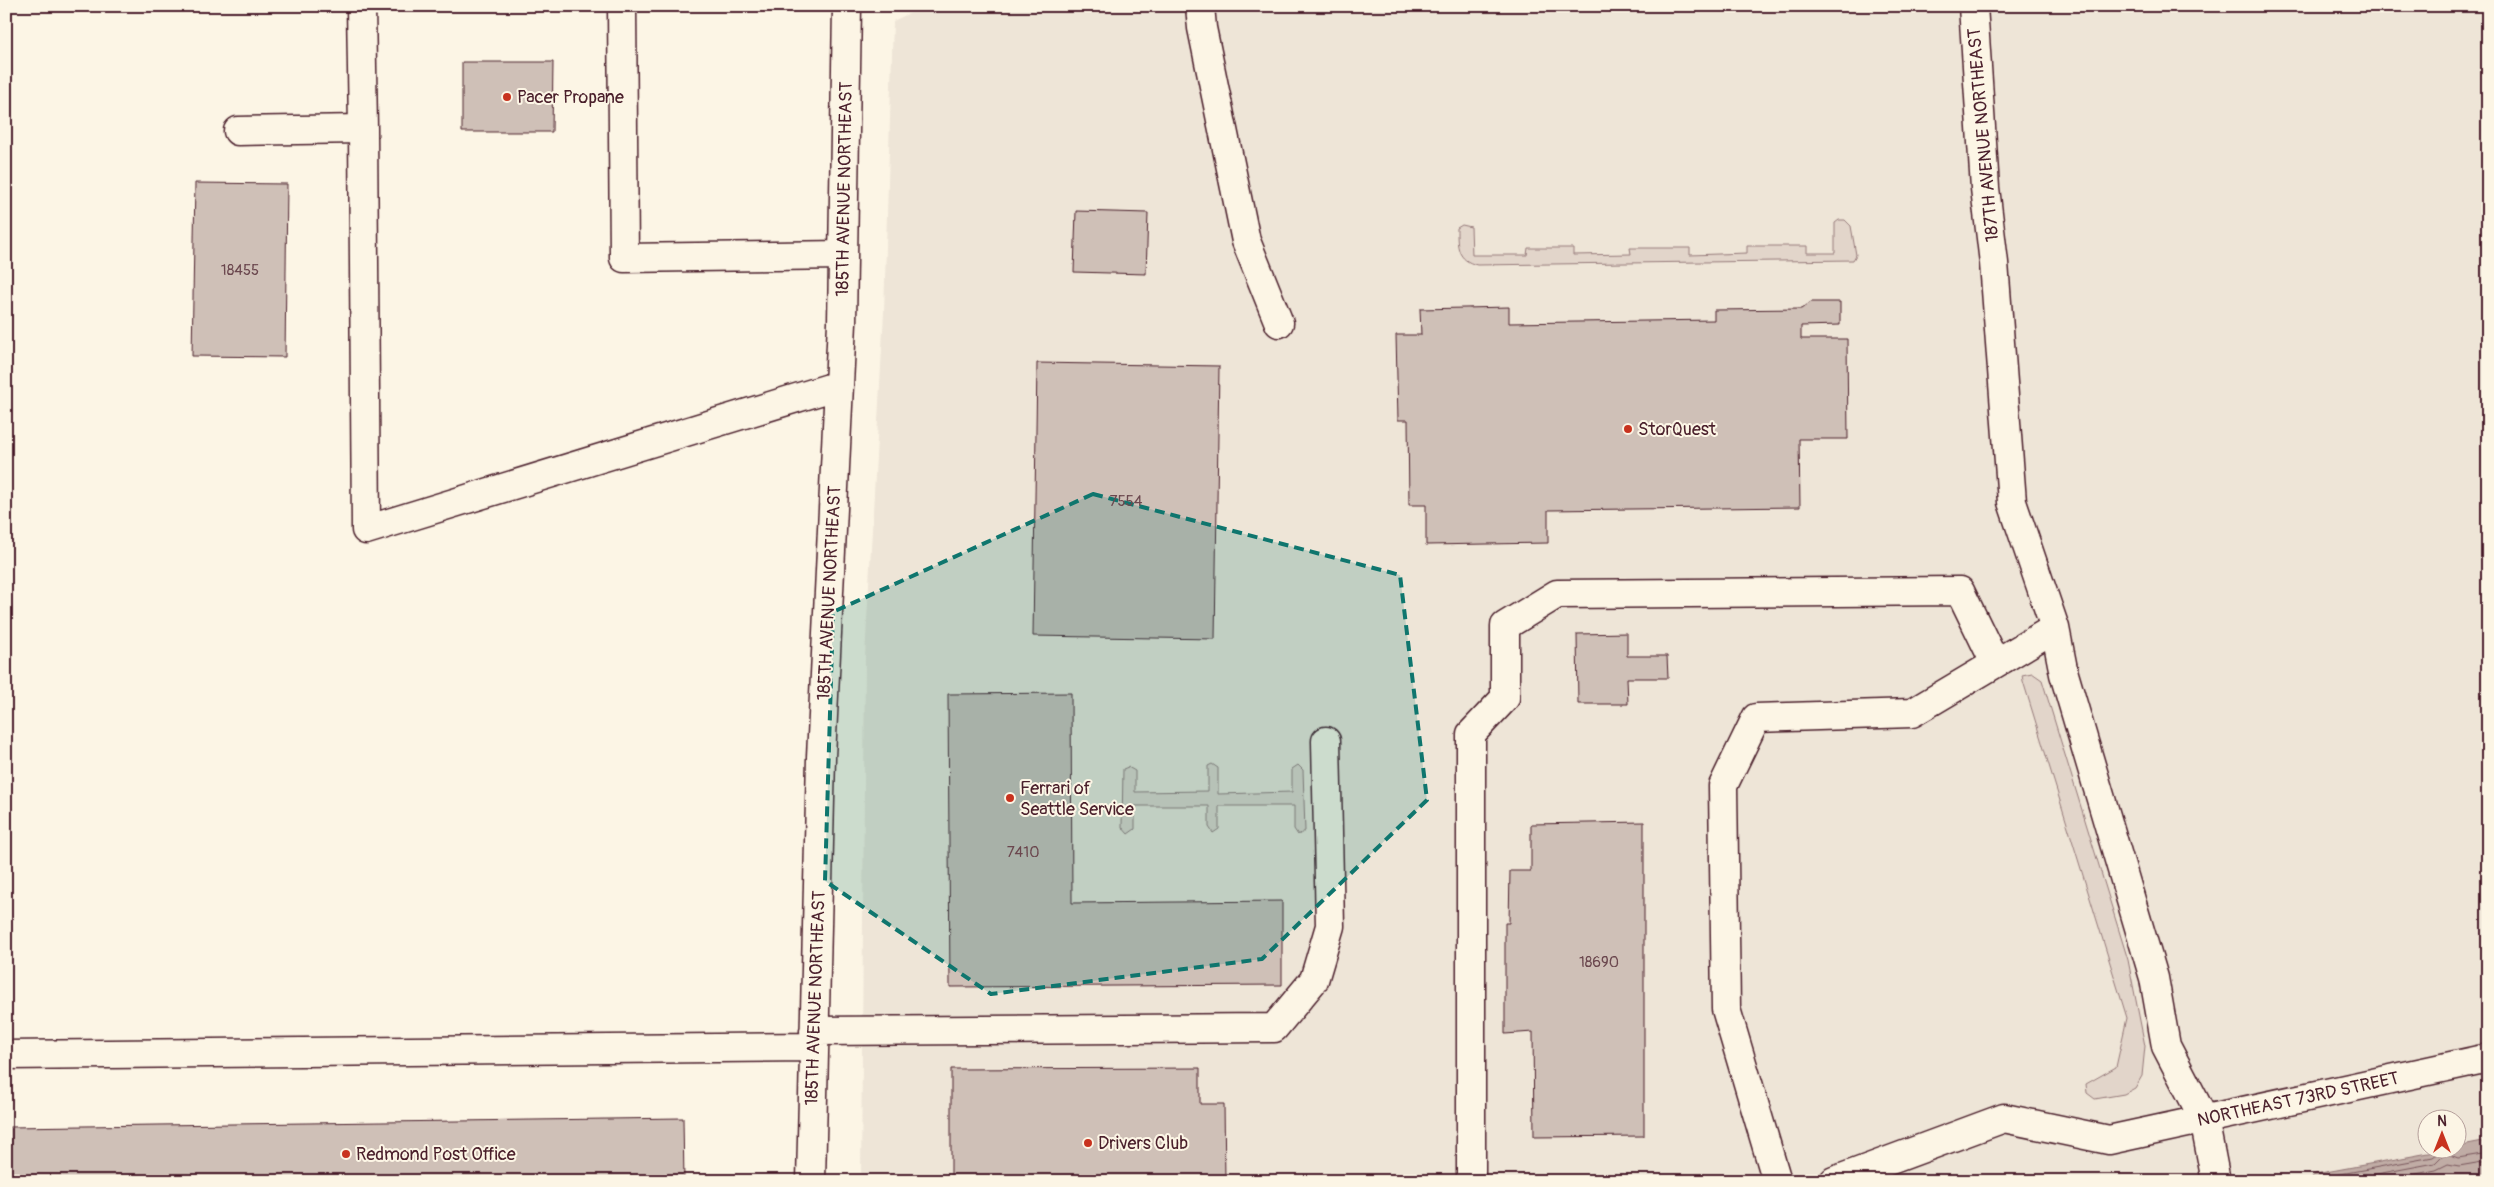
<svg xmlns="http://www.w3.org/2000/svg" width="2494" height="1187" font-family="Pangolin,sans-serif">
<rect width="100%" height="100%" fill="#fcf5e5"/>
<filter id="ink" filterUnits="userSpaceOnUse"><feTurbulence type="fractalNoise" baseFrequency=".02" numOctaves="2"/><feDisplacementMap in="SourceGraphic" scale="10" xChannelSelector="R" yChannelSelector="G"/><feConvolveMatrix kernelMatrix="1 2 1 2 8 2 1 2 1" color-interpolation-filters="sRGB"/></filter>
<g filter="url(#ink)">
<path fill="#eee5d7" fill-rule="evenodd" d="M 925,6 L 2481,6 L 2488,67 L 2488,1181 L 861,1181 L 865,657 L 884,312 L 893,21 ZM 2426,1120 L 2456,1120 L 2456,1150 L 2426,1150 Z"/>
<path fill="#e2d5ca" stroke="#967a7a" d="M 1839,220 L 1845,220 L 1851,226 L 1856,255 L 1853,260 L 1477,265 C 1457,260 1457,247 1457,228 L 1462,225 L 1471,227 L 1472,255 L 1527,255 L 1528,248 L 1573,248 L 1573,255 L 1631,254 L 1630,248 L 1690,248 L 1690,255 L 1747,253 L 1747,246 L 1807,246 L 1807,253 L 1835,253 L 1835,223 Z
M 2032,673 L 2042,680 L 2128,960 L 2145,1046 L 2142,1076 L 2135,1088 L 2124,1094 L 2095,1099 L 2087,1093 L 2086,1084 L 2116,1067 L 2127,1018 L 2023,681 L 2022,675 Z
M 1212,764 L 1218,768 L 1218,794 L 1292,792 L 1292,769 L 1298,765 L 1303,770 L 1305,831 L 1298,835 L 1294,829 L 1294,806 L 1219,806 L 1219,829 L 1213,833 L 1209,827 L 1209,806 L 1135,806 L 1135,829 L 1128,834 L 1122,827 L 1123,769 L 1128,767 L 1135,771 L 1135,792 L 1208,791 L 1208,766 Z"/>
<path fill="#c0aca5" stroke="#917474" d="M 2488,1141 L 2488,1181 L 2310,1181 L 2315,1174 L 2445,1150 L 2456,1150 L 2457,1147 Z"/>
<g fill="none" stroke-linecap="round" stroke-linejoin="round">
<path stroke="#79575c" stroke-width="1" d="M 2316,1181 L 2319,1178 L 2433,1157 L 2437,1154 L 2438,1150
M 2340,1181 L 2435,1163 L 2445,1153 L 2458,1158 L 2488,1153
M 2380,1181 L 2436,1170 L 2448,1164 L 2459,1166 L 2488,1161"/>
</g>
<path fill="#cfc0b7" stroke="#4a1f2b" d="M 462,62 L 553,62 L 552,132 L 462,132 Z
M 195,183 L 287,184 L 285,357 L 192,356 Z
M 1076,211 L 1148,213 L 1146,274 L 1074,272 Z
M 1811,302 L 1840,302 L 1840,325 L 1801,326 L 1801,339 L 1847,339 L 1848,439 L 1799,439 L 1800,507 L 1548,510 L 1548,543 L 1426,545 L 1426,505 L 1409,505 L 1408,420 L 1398,420 L 1396,335 L 1421,335 L 1420,309 L 1509,307 L 1509,323 L 1714,320 L 1714,310 L 1801,309 Z
M 1037,363 L 1219,366 L 1215,639 L 1033,636 Z
M 1627,633 L 1627,656 L 1667,656 L 1668,678 L 1627,678 L 1628,704 L 1578,704 L 1577,634 Z
M 1071,693 L 1072,903 L 1282,901 L 1282,985 L 950,987 L 948,694 Z
M 1644,822 L 1644,1136 L 1534,1137 L 1533,1032 L 1505,1034 L 1505,923 L 1509,923 L 1510,871 L 1531,871 L 1531,824 Z
M 1200,1068 L 1200,1104 L 1224,1104 L 1225,1181 L 951,1181 L 951,1069 Z
M 683,1118 L 684,1181 L 9,1181 L 9,1127 Z"/>
<g fill="none" stroke-linecap="round" stroke-linejoin="round">
<g stroke="#4a1f2b" stroke-width="31">
<path id="minor" d="M 622,6 L 624,258 L 842,255
M 1200,6 L 1202,28 L 1246,241 L 1279,323
M 1973,6 L 1985,188 L 1994,263 L 2012,502 L 2055,628 L 2064,674 L 2154,978 L 2166,1046 L 2204,1119 L 2216,1181
M 363,129 L 366,530 L 839,385
M 238,131 L 363,129 L 361,6
M 814,1031 L 1274,1028 L 1314,980 L 1330,926 L 1326,741
M 6,1055 L 813,1047
M 811,1181 L 821,757 L 842,323 L 847,6
M 1471,1181 L 1471,734 L 1505,698 L 1505,626 L 1557,594 L 1960,591 L 1995,663
M 1777,1181 L 1726,1009 L 1723,786 L 1756,718 L 1912,713 L 2055,628
M 1834,1181 L 2004,1118 L 2109,1140 L 2488,1058"/>
</g>
<use href="#minor" stroke="#fcf5e5" stroke-width="28"/>
</g>
</g>
<path fill="#0f766e" fill-opacity="0.2" stroke="#0f766e" stroke-width="4" stroke-dasharray="10 6" stroke-linejoin="round" d="M 1093,494 L 1400,575 L 1427,800 L 1262,959 L 991,994 L 825,881 L 833,612 Z"/>
<g fill="#c8321e" stroke="#fcf5e5" stroke-width="2">
<circle cx="507" cy="97" r="5"/>
<circle cx="1628" cy="429" r="5"/>
<circle cx="1010" cy="798" r="5"/>
<circle cx="1088" cy="1143" r="5"/>
<circle cx="346" cy="1154" r="5"/>
</g>
<g text-anchor="middle" stroke-width="4" stroke-linejoin="round" paint-order="stroke">
<g font-size="15" fill="#6b474e">
<text x="240" y="275">18455</text>
<text x="1126" y="506">7554</text>
<text x="1023" y="857">7410</text>
<text x="1599" y="967">18690</text>
</g>
<g font-size="18" fill="#4a1f2b" stroke="#fcf5e5" text-anchor="start">
<text x="517" y="103">Pacer Propane</text>
<text x="1638" y="435">StorQuest</text>
<text x="1020" y="794">Ferrari of<tspan x="1020" dy="21">Seattle Service</tspan></text>
<text x="1098" y="1149">Drivers Club</text>
<text x="356" y="1160">Redmond Post Office</text>
</g>
<g font-size="18" fill="#4a1f2b" stroke="#fcf5e5">
<text transform="translate(1983 135) rotate(-95)" y="6">187TH AVENUE NORTHEAST</text>
<text transform="translate(844 189) rotate(-89)" y="6">185TH AVENUE NORTHEAST</text>
<text transform="translate(829 593) rotate(-87)" y="6">185TH AVENUE NORTHEAST</text>
<text transform="translate(815 998) rotate(-88)" y="6">185TH AVENUE NORTHEAST</text>
<text transform="translate(2298 1099) rotate(-12)" y="6">NORTHEAST 73RD STREET</text>
</g>
</g>
<rect width="2494" height="1187" fill="none" stroke="#fcf5e5" stroke-width="25"/>
<rect x="12" y="12" width="2469" height="1162" fill="none" stroke="#4a1f2b" stroke-width="2" filter="url(#ink)"/>
<g transform="translate(2442 1134)"><circle r="24" fill="#fcf5e5" stroke="#b59f9b"/>
<path d="M0-4L9 19L0 12L-9 19Z" fill="#c8321e"/>
<text y="-8" font-size="14" font-weight="bold" text-anchor="middle" fill="#4a1f2b">N</text>
</g>
</svg>
